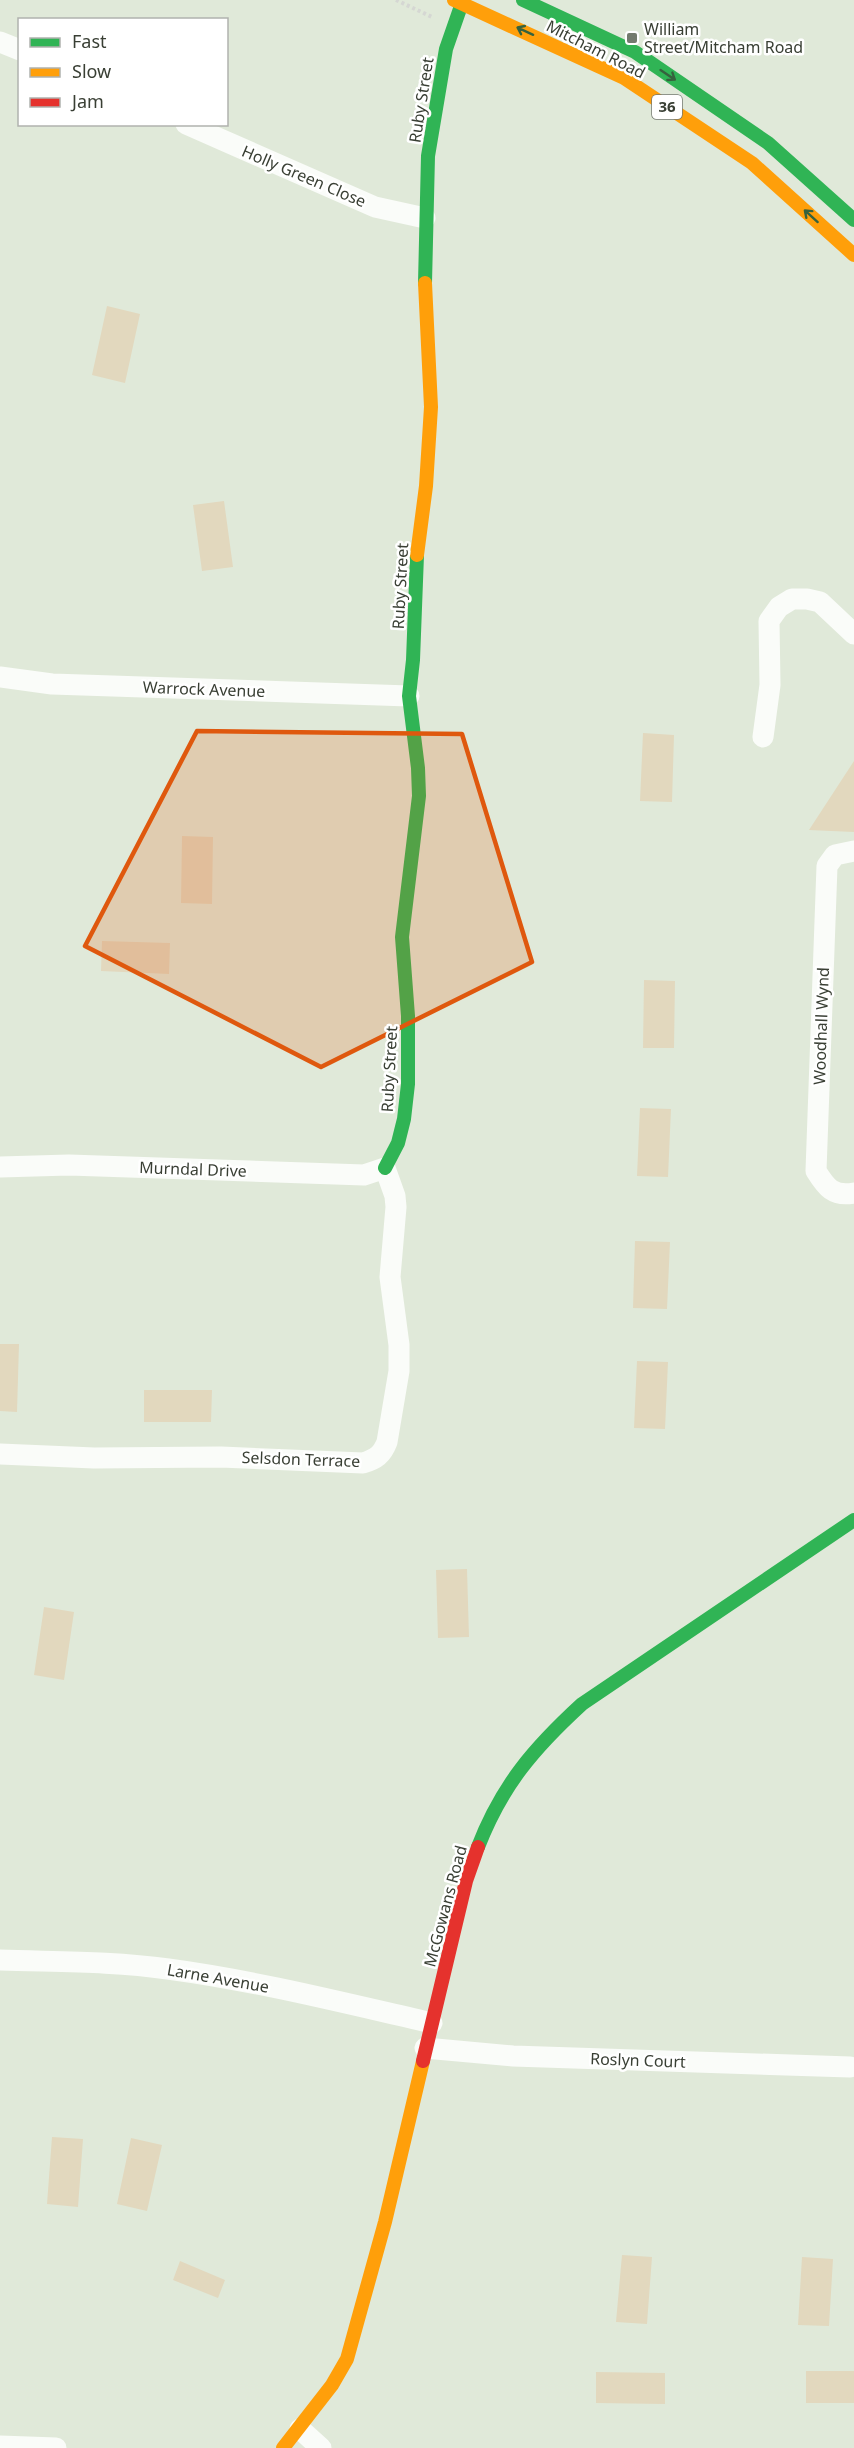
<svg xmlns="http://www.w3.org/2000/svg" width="854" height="2448" font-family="'Noto Sans',sans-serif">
<rect width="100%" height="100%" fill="#e0e9d9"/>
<path fill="#e2d8be" d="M 107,306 L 140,314 L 125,383 L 92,375 Z
M 224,501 L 233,567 L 202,571 L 193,505 Z
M 643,733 L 674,735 L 672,802 L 640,801 Z
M 854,761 L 854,832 L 809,830 Z
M 182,836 L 213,837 L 212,904 L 181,903 Z
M 102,941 L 170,943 L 169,974 L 101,971 Z
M 644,980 L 675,981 L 674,1048 L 643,1048 Z
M 640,1108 L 671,1109 L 668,1177 L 637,1176 Z
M 635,1241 L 670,1242 L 667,1309 L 633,1308 Z
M 0,1344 L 19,1344 L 17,1412 L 0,1411 Z
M 637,1361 L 668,1362 L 665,1429 L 634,1428 Z
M 144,1390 L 212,1390 L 211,1422 L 144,1422 Z
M 467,1569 L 469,1637 L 438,1638 L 436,1570 Z
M 44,1607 L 74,1612 L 64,1680 L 34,1675 Z
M 52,2137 L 83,2139 L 78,2207 L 47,2204 Z
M 131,2138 L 162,2145 L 147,2211 L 117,2204 Z
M 622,2255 L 652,2257 L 647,2324 L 616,2322 Z
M 802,2257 L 833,2259 L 829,2326 L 798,2325 Z
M 180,2261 L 225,2280 L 218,2298 L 173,2280 Z
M 806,2371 L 854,2371 L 854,2403 L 806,2403 Z
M 596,2372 L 665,2373 L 665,2404 L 596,2403 Z"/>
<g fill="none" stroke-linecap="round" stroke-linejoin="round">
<path stroke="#d5d7d3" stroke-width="4" stroke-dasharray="3 3" stroke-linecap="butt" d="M 396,0 L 432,17"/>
<path stroke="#fafcf9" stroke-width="21" d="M 0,42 L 20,50
M 186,124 L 375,207 L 425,218
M 0,677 L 52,684 L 409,696
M 763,737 L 770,685 L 769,621 L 779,607 L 792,599 L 807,599 L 820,602 L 854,634
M 854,851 L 835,855 L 827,866 L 816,1171 C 826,1187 833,1197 854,1193
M 0,1167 L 69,1165 L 364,1175 L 385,1168 L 395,1196 L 396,1207 L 390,1277 L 399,1345 L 399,1371 L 387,1442 C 382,1455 376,1459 363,1463 L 221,1457 L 94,1458 L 0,1454
M 0,1960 C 56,1962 113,1961 168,1969 C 257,1981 344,2003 432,2023
M 425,2048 L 513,2056 L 850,2067
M 300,2429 L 321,2448
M 0,2446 L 56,2448"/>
<path stroke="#30b455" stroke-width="14" d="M 523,0 L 635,52 L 768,143 L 854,220
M 425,283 L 428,156 L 446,49 L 462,3
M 385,1168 L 398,1143 L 404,1119 L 408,1084 L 408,1016 L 402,937 L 419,796 L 418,768 L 409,696 L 413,660 L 417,555
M 478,1847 C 502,1785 534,1748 582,1704 L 854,1520"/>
<path stroke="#ff9f0a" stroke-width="14" d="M 454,0 L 624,78 L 752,163 L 854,255
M 417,555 L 426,486 L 431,407 L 425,283
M 283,2448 L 332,2385 L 347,2359 L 385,2222 L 423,2061"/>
<path stroke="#e5322d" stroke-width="14" d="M 423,2061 L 466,1881 L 478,1847"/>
</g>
<defs><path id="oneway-shaft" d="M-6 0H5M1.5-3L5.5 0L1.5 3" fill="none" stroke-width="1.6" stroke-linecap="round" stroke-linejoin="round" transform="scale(1.5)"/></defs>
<g stroke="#36623e">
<use href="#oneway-shaft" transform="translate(525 31) rotate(-155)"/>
<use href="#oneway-shaft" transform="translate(668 75) rotate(34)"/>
<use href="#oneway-shaft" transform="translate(811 216) rotate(-138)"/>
</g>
<path fill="#df580e" fill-opacity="0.2" stroke="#df580e" stroke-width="4.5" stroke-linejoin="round" d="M 197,731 L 462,734 L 532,962 L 321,1067 L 85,946 Z"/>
<rect fill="#737a6e" stroke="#fff" stroke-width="2" x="626" y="32" width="12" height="12" rx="3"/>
<g text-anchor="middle" stroke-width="5" stroke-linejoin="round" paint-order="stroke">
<rect fill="#fff" stroke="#747971" stroke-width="1.5" x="652" y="95" width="30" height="24" rx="4.5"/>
<g font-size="15" font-weight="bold" fill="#393f34">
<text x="667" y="112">36</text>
</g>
<g font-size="16" fill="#393f34" stroke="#fff" text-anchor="start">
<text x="644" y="35">William<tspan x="644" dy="18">Street/Mitcham Road</tspan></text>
</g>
<g font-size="16" fill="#393f34" stroke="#fff">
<text transform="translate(596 49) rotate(27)" y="6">Mitcham Road</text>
<text transform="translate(421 100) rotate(-81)" y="6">Ruby Street</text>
<text transform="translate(304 176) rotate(23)" y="6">Holly Green Close</text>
<text transform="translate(400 586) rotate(-87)" y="6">Ruby Street</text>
<text transform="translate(204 689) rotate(2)" y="6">Warrock Avenue</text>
<text transform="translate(821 1026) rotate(-88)" y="6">Woodhall Wynd</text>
<text transform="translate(389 1069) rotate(-87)" y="6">Ruby Street</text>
<text transform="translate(193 1169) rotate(2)" y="6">Murndal Drive</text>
<text transform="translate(301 1459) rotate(2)" y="6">Selsdon Terrace</text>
<text transform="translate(445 1906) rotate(-75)" y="6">McGowans Road</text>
<text transform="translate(218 1978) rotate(10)" y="6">Larne Avenue</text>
<text transform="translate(638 2060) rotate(2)" y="6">Roslyn Court</text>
</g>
</g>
<rect x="18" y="18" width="210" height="108" fill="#ffffff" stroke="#b0b2ae" stroke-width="1.5"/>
<rect x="30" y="38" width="30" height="9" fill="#30b455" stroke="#b0b2ae" stroke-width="1.5"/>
<text x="72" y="48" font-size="18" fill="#393f34">Fast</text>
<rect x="30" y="68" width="30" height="9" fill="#ff9f0a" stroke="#b0b2ae" stroke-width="1.5"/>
<text x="72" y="78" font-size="18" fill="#393f34">Slow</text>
<rect x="30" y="98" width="30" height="9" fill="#e5322d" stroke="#b0b2ae" stroke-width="1.5"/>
<text x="72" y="108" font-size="18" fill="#393f34">Jam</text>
</svg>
